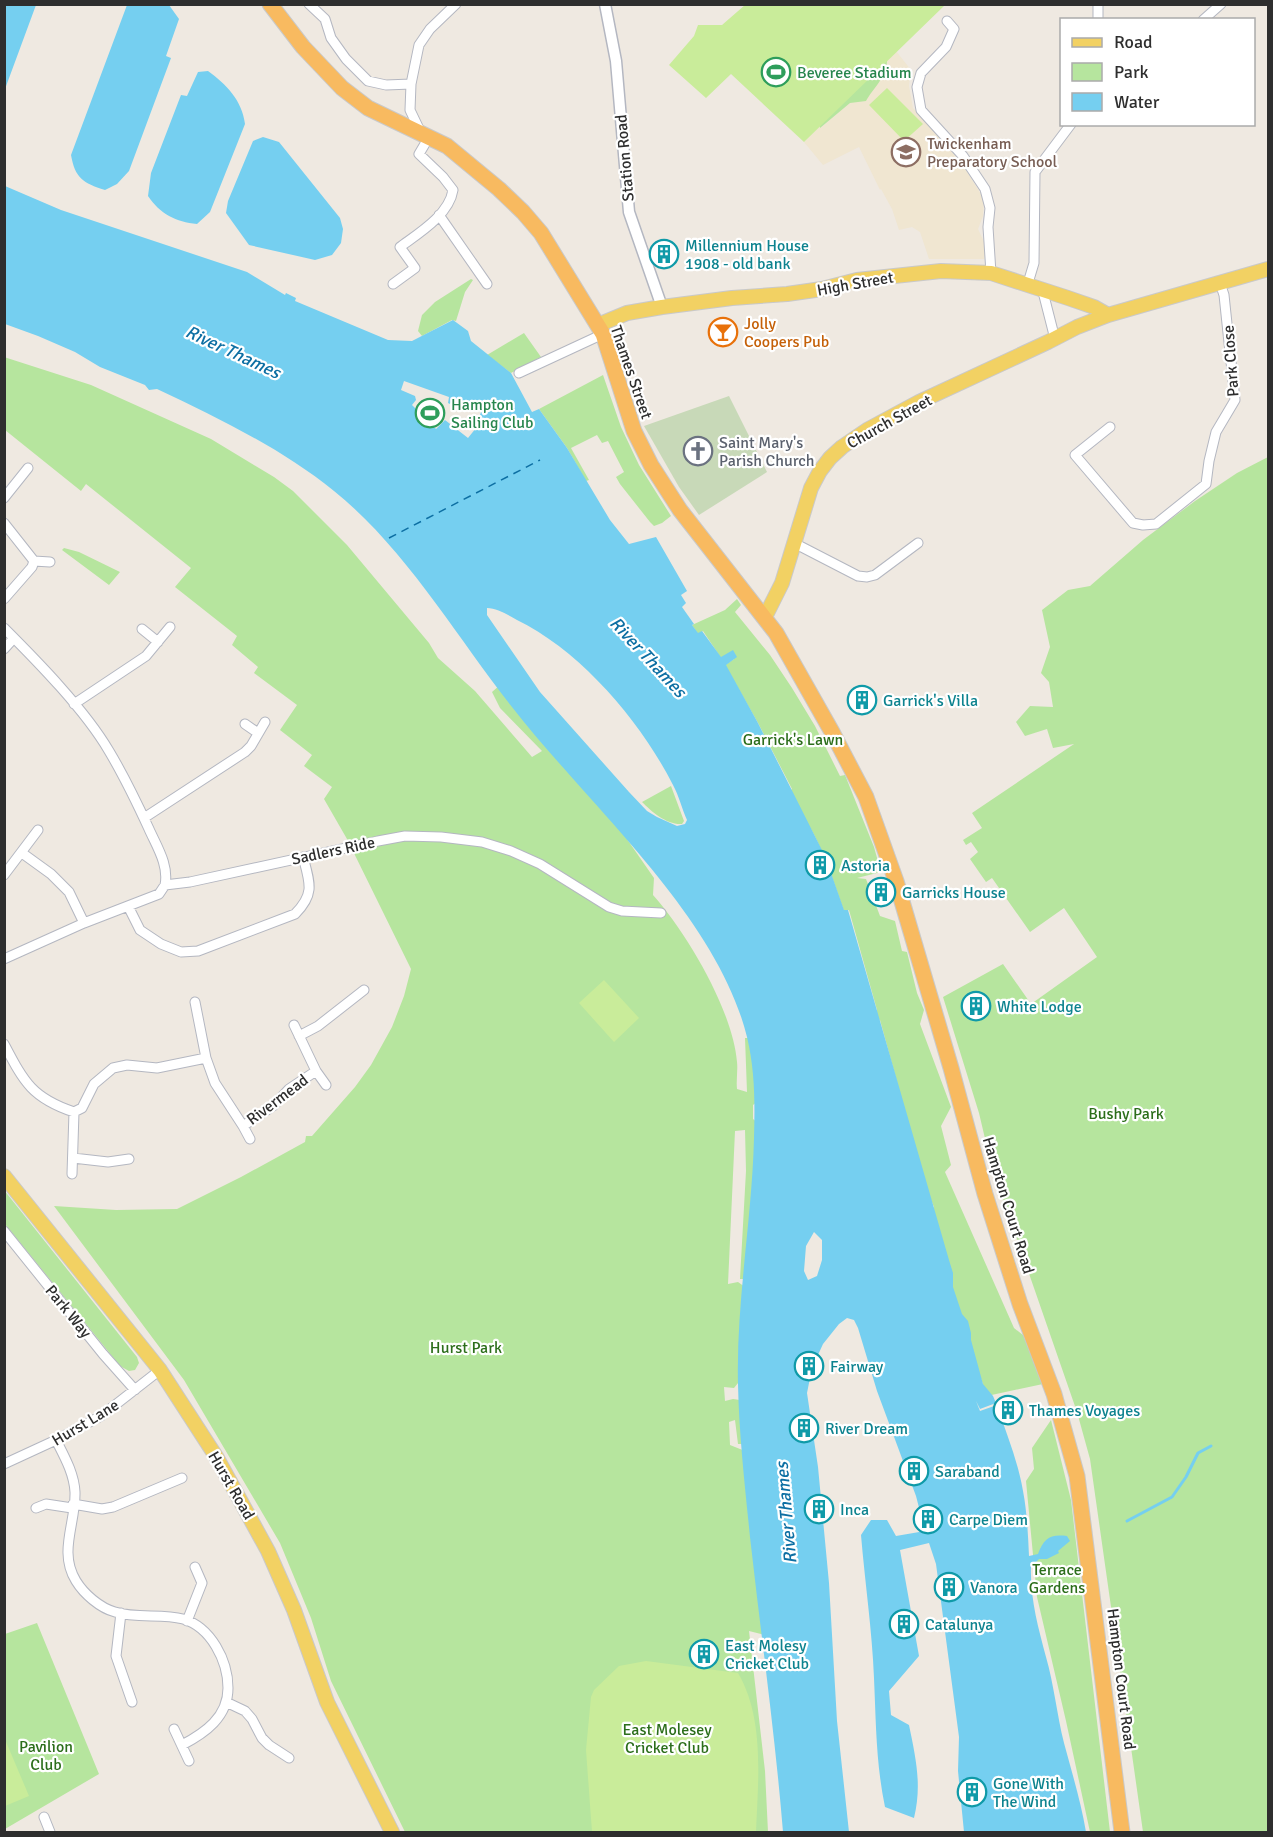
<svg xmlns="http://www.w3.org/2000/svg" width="1273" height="1837" font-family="Signika,sans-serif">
<rect width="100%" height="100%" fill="#efe9e1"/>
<path fill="#f0e6d1" d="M 896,51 L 911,70 L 909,86 L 913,108 L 961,162 L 984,199 L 983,216 L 978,229 L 986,246 L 984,259 L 929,259 L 920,232 L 912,227 L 899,230 L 892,209 L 881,189 L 880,190 L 859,147 L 823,165 L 804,142 Z"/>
<path fill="#b6e59e" d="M 877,58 L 887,61 C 886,78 874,87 866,101 L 850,103 L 820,128 L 819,118 Z
M 471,279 L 473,280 L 465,292 L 456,321 L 452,320 L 422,336 L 418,331 L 422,315 L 435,302 Z
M 524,333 L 541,357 L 511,373 L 487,355 Z
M 4,357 L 91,385 L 211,439 L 274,477 L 293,491 L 347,545 L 429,643 L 438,658 L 475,691 L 532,757 L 542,751 L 500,708 L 492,692 L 500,685 L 613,819 L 654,878 L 653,895 C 687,933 733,1011 737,1062 C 738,1071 736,1080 737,1089 L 747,1092 L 745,1038 L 756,1038 L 763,1097 L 753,1105 L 753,1119 L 771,1133 L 750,1279 L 740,1279 L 746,1171 L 745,1130 L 735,1131 L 728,1284 L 738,1282 L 752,1292 L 746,1373 L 734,1388 L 724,1387 L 725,1401 L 733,1399 L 747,1401 L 748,1444 L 738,1444 L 735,1420 L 729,1422 L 730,1445 L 745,1451 L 765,1635 L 749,1631 L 765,1771 L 768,1832 L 405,1832 L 331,1681 L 311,1618 L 280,1543 L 184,1380 L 54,1206 L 116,1210 L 177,1209 L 241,1177 L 305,1142 L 306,1136 L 312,1136 L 355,1087 L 371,1065 L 392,1027 L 404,996 L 411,969 L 347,839 L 324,799 L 332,787 L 304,766 L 312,755 L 280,730 L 297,705 L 254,673 L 258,667 L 232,645 L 237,636 L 175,587 L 191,568 L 86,484 L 81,491 L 5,430 Z
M 603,375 L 621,427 L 639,465 L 671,516 L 662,523 L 654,526 L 650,522 L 620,484 L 616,477 L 624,472 L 608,441 L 602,443 L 597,435 L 571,448 L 589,480 L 586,481 L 567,448 L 539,409 Z
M 1268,457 L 1268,1832 L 1143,1832 L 1090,1459 L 1077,1412 L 991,1164 L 979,1113 L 943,997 L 1003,964 L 1031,1004 L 1097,957 L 1064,908 L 1030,932 L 992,878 L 986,882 L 970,859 L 978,852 L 971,842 L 966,845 L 963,840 L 982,828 L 972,813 L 1074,744 L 1053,748 L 1047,729 L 1025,736 L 1016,722 L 1030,706 L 1053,707 L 1049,682 L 1041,673 L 1050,647 L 1042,610 L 1068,590 L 1090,586 L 1143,540 L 1195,501 L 1237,473 Z
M 64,548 L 79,552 L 120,572 L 109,585 L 62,550 Z
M 737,599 L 741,605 L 735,612 L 770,655 L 792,688 L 815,726 L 840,776 L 845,775 L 874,847 L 881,872 L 857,878 L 866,879 L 880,916 L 895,921 L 902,951 L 907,952 L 917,993 L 924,1010 L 920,1024 L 951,1107 L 941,1126 L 951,1165 L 945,1172 L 1014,1328 L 1028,1339 L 1043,1384 L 987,1396 L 926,1218 L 934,1207 L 912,1154 L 916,1151 L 880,1020 L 875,1018 L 877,1010 L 849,910 L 844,911 C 829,868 817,829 787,794 L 792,789 L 758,723 L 725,665 L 734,659 L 721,658 L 703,631 L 698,634 L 692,625 L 725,610 Z
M 671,786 L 684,821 L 682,824 C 667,825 652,812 642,802 Z
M 4,1190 L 137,1357 L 139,1363 L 135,1370 L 129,1371 L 120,1366 L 5,1224 Z
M 1051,1420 L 1071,1500 L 1110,1832 L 1090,1832 L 1066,1721 L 1037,1597 L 1026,1481 L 1034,1469 L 1032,1448 Z
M 37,1623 L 99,1774 L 5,1829 L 5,1634 Z"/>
<path fill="#c8d9b8" d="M 729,396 L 767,472 L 699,515 L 679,487 L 644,426 Z"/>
<path fill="#c9ec9a" d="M 745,5 L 745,4 L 945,5 L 804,142 L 731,74 L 706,98 L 669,65 L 694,36 L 698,25 L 722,25 Z
M 887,88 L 923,124 L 904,141 L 869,105 Z
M 604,980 L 639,1018 L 614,1042 L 579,1003 Z
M 646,1661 L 738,1673 C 765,1719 758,1781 756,1832 L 592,1832 L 586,1750 L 591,1697 L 594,1690 L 619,1666 Z
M 4,1737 L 29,1796 L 5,1806 L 4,1806 Z"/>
<path fill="#75cff0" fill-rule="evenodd" d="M 5,4 L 36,5 L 5,89 L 4,5 Z
M 127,5 L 169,5 L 179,19 L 166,56 L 171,58 L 129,171 L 117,184 L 105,190 C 83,183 75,178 71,155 Z
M 208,71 C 226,84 242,100 245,124 L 210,212 L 197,224 C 176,222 160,214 148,196 L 151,173 L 181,95 L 187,96 L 198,72 Z
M 263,137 L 279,142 L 340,218 L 343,229 L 341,243 L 332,255 L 315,260 L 249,245 L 226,213 L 228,201 L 253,141 Z
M 5,186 L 61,210 L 247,272 L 285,295 L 286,293 L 296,298 L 295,301 L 388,340 L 412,341 L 453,320 L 468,331 L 471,341 L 511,373 L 532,412 L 539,409 L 567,448 L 610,520 L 629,544 L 656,537 L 687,591 L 681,595 L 686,603 L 682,607 L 694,624 L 692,625 L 698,633 L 702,631 L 721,657 L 733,650 L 737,657 L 726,665 L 758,723 L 825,856 L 844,910 L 848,910 L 949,1260 L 953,1273 L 953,1287 L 962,1314 L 968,1321 L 971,1333 L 971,1340 L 983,1384 L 993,1396 L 996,1403 L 980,1409 L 976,1401 L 980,1411 L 997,1405 C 1006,1433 1018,1461 1023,1491 C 1027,1512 1028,1534 1029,1556 L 1038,1554 C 1044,1538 1050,1534 1067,1536 L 1070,1541 L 1058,1551 L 1059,1553 L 1047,1559 L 1039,1559 L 1031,1567 C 1030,1598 1038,1627 1046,1657 C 1054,1685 1057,1715 1064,1743 C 1072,1773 1081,1802 1086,1832 L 964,1832 L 958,1771 L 959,1737 L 936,1564 L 929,1543 L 900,1550 L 919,1656 L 889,1691 L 891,1715 L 909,1725 C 916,1759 922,1785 914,1818 L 885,1807 C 876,1764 876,1722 874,1678 C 872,1630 865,1583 861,1535 L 871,1520 L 887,1520 L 896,1536 L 925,1531 L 916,1496 L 877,1391 L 858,1328 L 854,1320 L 847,1318 L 839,1324 L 823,1344 L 812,1368 L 807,1393 L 818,1467 L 829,1583 L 837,1721 L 849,1832 L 783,1832 C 775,1734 761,1635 750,1537 C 745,1486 739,1435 738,1384 C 736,1302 752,1220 754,1138 C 755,1104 755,1070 747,1037 C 717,915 588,805 512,707 C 456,636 405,548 334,491 C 281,448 218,418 157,389 L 149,390 L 145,385 L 100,367 L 75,352 L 38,336 L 5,324 ZM 404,381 L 449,397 L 448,403 L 450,404 L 453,399 L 481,412 L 476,428 L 468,438 L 445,420 L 436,429 L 412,405 L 416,400 L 415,396 L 401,390 ZM 487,608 C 497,608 508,615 517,620 C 581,651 641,722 673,785 C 679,796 682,809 687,820 L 685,824 L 677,826 L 657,817 L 647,811 L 629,792 L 540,692 L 487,615 ZM 814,1232 L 822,1240 L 822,1260 L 817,1276 L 808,1280 L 804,1271 L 806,1246 Z"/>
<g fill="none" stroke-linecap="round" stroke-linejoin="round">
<path stroke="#75cff0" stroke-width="3" d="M 1127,1521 L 1172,1497 L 1186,1477 L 1198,1453 L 1211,1446"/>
<path stroke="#0d6fa3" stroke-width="1.5" stroke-dasharray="8 6" stroke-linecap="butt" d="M 389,538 L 540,460"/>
<g stroke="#b4b7c1" stroke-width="11">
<path id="minor" d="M 309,4 L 325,19 L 331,38 L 346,59 L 368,81 L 386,85 L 411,84
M 1098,4 L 1098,20
M 1203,20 L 1221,4
M 947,21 L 954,29 L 946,47 L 921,73 L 917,87 L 921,110 L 963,156 L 985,189 L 990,208 L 988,227 L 991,273
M 421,133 L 410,110 L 411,84 L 419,45 L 430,29 L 456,4
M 439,215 L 487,284
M 1028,283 L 1034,263 L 1035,172 L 1071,124
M 393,284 L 415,268 L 400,247 C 419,233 449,215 453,190 L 443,177 L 419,154 L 429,137
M 1042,288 L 1055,339
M 519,373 L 603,334
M 1110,427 L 1075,455 L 1133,523 L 1143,525 L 1156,524 L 1206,484 L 1209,461 L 1216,432 L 1235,400 L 1224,295 L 1220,283
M 4,498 L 28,468
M 4,523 L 34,561 L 32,567 L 4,599
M 794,543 L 858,576 L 867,577 L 875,575 L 918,543
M 34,561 L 50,562
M 4,628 C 38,662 85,710 109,751 C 124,776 137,803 149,829 C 157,847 169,865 165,885
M 142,629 L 158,642
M 4,649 L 14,638
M 74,704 L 146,656 L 170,627
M 245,724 L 258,733
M 144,818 L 245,752 L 251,746 L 265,722
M 22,853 L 51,874 L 69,892 L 84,923
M 4,875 L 38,830
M 128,906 L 140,930 L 161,944 L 181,952 L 198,951 L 295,914 C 315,894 310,883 303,857
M 4,959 L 84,923 L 159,894 L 165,885 L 190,882 L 378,841 L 405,836 L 441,837 L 482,842 L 511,851 L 540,864 L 609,907 L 622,911 L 661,913
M 195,1002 L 206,1058 L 215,1083 L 243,1126 L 273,1106 L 289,1089 L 316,1071
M 294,1025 L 316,1071 L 326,1085
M 299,1036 L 318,1026 L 364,990
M 4,1044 C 24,1082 32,1098 74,1112 L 82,1108 L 94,1084 L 113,1068 L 127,1065 L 157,1068 L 206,1058
M 243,1126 L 250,1139
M 73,1158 L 108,1162 L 129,1159
M 72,1174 L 74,1112
M 4,1231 L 103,1354 L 135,1390
M 56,1440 C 64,1456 74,1473 75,1492 C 76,1523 58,1552 76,1581 C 84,1594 100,1608 115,1612 C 137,1619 162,1613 183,1619 C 211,1627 228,1661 228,1688 C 228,1717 205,1733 182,1745
M 4,1464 L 56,1440 L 101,1416 L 160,1370
M 73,1504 L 102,1509 L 113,1507 L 182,1478
M 36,1508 L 46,1504 L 72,1508
M 121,1613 L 116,1656 L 132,1702
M 187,1621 L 202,1583 L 195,1567
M 226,1702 L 245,1711 L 252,1719 L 262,1738 L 269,1745 L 289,1758
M 174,1729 L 189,1761
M 44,1817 L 50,1832"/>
</g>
<g stroke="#b4b7c1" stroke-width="13">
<path id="tertiary" d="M 605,4 L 616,61 L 629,212 L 662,307"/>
</g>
<g stroke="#c9c9c9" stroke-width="16">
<path id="primary" d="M 598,325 L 627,313 L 662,307 L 732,298 L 787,294 L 822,289 L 857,280 L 941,271 L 991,273 L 1068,298 L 1094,307 L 1108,315
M 765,617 L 782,583 L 811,488 L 820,471 L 830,458 L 842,447 L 867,430 L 919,402 L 1048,342 L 1077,327 L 1108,315 L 1268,269
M 4,1176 L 160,1370 L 217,1458 L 268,1551 L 294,1610 L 327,1702 L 392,1832"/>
</g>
<g stroke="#c9c9c9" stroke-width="17">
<path id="trunk" d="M 270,4 L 303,47 L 342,88 L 368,108 L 447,146 L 499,189 L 523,212 L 541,233 L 603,334 L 634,431 L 651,465 L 680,510 L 776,633 L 832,732 L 866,797 L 896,881 L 951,1068 L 985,1194 L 1020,1304 L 1054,1394 L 1077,1476 L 1122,1832"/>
</g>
<use href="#minor" stroke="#fff" stroke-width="9"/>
<use href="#tertiary" stroke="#fff" stroke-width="10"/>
<use href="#primary" stroke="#f2d163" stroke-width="14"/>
<use href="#trunk" stroke="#f8ba60" stroke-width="15"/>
</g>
<defs>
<g id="stadium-ring" transform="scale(1.5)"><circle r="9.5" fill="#fff" stroke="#2e9e5b" stroke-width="1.5"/><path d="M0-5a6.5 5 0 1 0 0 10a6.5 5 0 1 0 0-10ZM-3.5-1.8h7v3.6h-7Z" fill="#2e9e5b"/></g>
<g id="school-ring" transform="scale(1.5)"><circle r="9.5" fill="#fff" stroke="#8d6e63" stroke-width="1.5"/><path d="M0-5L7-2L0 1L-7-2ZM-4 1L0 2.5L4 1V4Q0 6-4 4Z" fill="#8d6e63"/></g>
<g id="building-ring" transform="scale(1.5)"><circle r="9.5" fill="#fff" stroke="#0f9aa8" stroke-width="1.5"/><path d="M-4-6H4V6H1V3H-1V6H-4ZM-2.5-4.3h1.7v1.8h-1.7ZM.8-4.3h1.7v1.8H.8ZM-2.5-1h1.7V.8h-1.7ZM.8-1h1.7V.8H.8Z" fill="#0f9aa8"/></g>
<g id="bar-ring" transform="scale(1.5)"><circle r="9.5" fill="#fff" stroke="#e8710a" stroke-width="1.5"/><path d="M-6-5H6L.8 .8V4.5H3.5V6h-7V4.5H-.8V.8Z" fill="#e8710a"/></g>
<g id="church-ring" transform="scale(1.5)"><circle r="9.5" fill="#fff" stroke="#6b7280" stroke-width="1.5"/><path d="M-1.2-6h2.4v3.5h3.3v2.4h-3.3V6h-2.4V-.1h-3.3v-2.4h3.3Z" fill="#6b7280"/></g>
</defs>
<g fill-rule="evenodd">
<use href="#stadium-ring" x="776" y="72"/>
<use href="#school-ring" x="906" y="152"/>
<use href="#building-ring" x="664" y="254"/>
<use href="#bar-ring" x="723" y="332"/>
<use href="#stadium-ring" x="430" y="413"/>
<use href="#church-ring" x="698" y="451"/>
<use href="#building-ring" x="862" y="700"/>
<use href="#building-ring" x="820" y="865"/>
<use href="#building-ring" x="881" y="892"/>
<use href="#building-ring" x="976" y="1006"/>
<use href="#building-ring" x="809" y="1366"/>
<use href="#building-ring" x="1008" y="1410"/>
<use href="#building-ring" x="804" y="1428"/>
<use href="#building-ring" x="914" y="1471"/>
<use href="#building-ring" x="819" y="1509"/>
<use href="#building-ring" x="928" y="1519"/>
<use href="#building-ring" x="949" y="1587"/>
<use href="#building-ring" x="904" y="1624"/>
<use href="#building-ring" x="704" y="1654"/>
<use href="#building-ring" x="972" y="1792"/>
</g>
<g text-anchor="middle" stroke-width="4.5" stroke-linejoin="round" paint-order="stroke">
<g font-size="16" fill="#27864d" stroke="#fff" text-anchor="start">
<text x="797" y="78">Beveree Stadium</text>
<text x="451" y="410">Hampton<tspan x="451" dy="18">Sailing Club</tspan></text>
</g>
<g font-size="16" fill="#785e54" stroke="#fff" text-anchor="start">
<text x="927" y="149">Twickenham<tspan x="927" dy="18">Preparatory School</tspan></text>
</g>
<g font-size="16" fill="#2e2e2e" stroke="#fff">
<text transform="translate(624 158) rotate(-95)" y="6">Station Road</text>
<text transform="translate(855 283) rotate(-10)" y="6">High Street</text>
<text transform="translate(1230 361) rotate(-94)" y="6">Park Close</text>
<text transform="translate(632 372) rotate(71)" y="6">Thames Street</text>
<text transform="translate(889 421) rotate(-29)" y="6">Church Street</text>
<text transform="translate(333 850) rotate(-12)" y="6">Sadlers Ride</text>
<text transform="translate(277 1099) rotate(-37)" y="6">Rivermead</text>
<text transform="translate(1009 1205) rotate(73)" y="6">Hampton Court Road</text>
<text transform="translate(69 1311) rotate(51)" y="6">Park Way</text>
<text transform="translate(85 1422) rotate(-31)" y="6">Hurst Lane</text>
<text transform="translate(232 1485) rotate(60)" y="6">Hurst Road</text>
<text transform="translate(1122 1679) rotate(83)" y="6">Hampton Court Road</text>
</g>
<g font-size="16" fill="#0d838f" stroke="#fff" text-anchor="start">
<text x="685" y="251">Millennium House<tspan x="685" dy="18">1908 - old bank</tspan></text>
<text x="883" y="706">Garrick's Villa</text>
<text x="841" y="871">Astoria</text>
<text x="902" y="898">Garricks House</text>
<text x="997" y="1012">White Lodge</text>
<text x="830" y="1372">Fairway</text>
<text x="1029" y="1416">Thames Voyages</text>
<text x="825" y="1434">River Dream</text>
<text x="935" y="1477">Saraband</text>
<text x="840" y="1515">Inca</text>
<text x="949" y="1525">Carpe Diem</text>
<text x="970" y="1593">Vanora</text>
<text x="925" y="1630">Catalunya</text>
<text x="725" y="1651">East Molesy<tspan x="725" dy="18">Cricket Club</tspan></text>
<text x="993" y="1789">Gone With<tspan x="993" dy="18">The Wind</tspan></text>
</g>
<g font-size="16" fill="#c56008" stroke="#fff" text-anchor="start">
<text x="744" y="329">Jolly<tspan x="744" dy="18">Coopers Pub</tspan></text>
</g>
<g font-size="16" fill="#5b616d" stroke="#fff" text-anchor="start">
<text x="719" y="448">Saint Mary's<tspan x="719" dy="18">Parish Church</tspan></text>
</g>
<g font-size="16" fill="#2c6e1b" stroke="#fff">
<text x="793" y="745">Garrick's Lawn</text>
<text x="1126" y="1119">Bushy Park</text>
<text x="466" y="1353">Hurst Park</text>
<text x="1057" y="1575">Terrace<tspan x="1057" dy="18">Gardens</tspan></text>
<text x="667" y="1735">East Molesey<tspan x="667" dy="18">Cricket Club</tspan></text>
<text x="46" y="1752">Pavilion<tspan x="46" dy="18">Club</tspan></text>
</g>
<g font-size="18" font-style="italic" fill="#0d6fa3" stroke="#fff">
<text transform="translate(233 352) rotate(25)" y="6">River Thames</text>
<text transform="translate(648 657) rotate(47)" y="6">River Thames</text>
<text transform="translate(786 1513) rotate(-95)" y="6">River Thames</text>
</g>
</g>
<rect width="1273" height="1837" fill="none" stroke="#2e2e2e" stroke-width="12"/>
<rect x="1060" y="18" width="195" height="108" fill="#ffffff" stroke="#ababab" stroke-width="1.5"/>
<rect x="1072" y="38" width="30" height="9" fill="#f2d163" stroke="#ababab" stroke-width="1.5"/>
<text x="1114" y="48" font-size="18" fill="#2e2e2e">Road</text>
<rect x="1072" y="63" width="30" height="18" fill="#b6e59e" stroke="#ababab" stroke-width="1.5"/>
<text x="1114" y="78" font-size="18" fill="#2e2e2e">Park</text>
<rect x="1072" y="93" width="30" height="18" fill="#75cff0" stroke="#ababab" stroke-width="1.5"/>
<text x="1114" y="108" font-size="18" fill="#2e2e2e">Water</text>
</svg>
